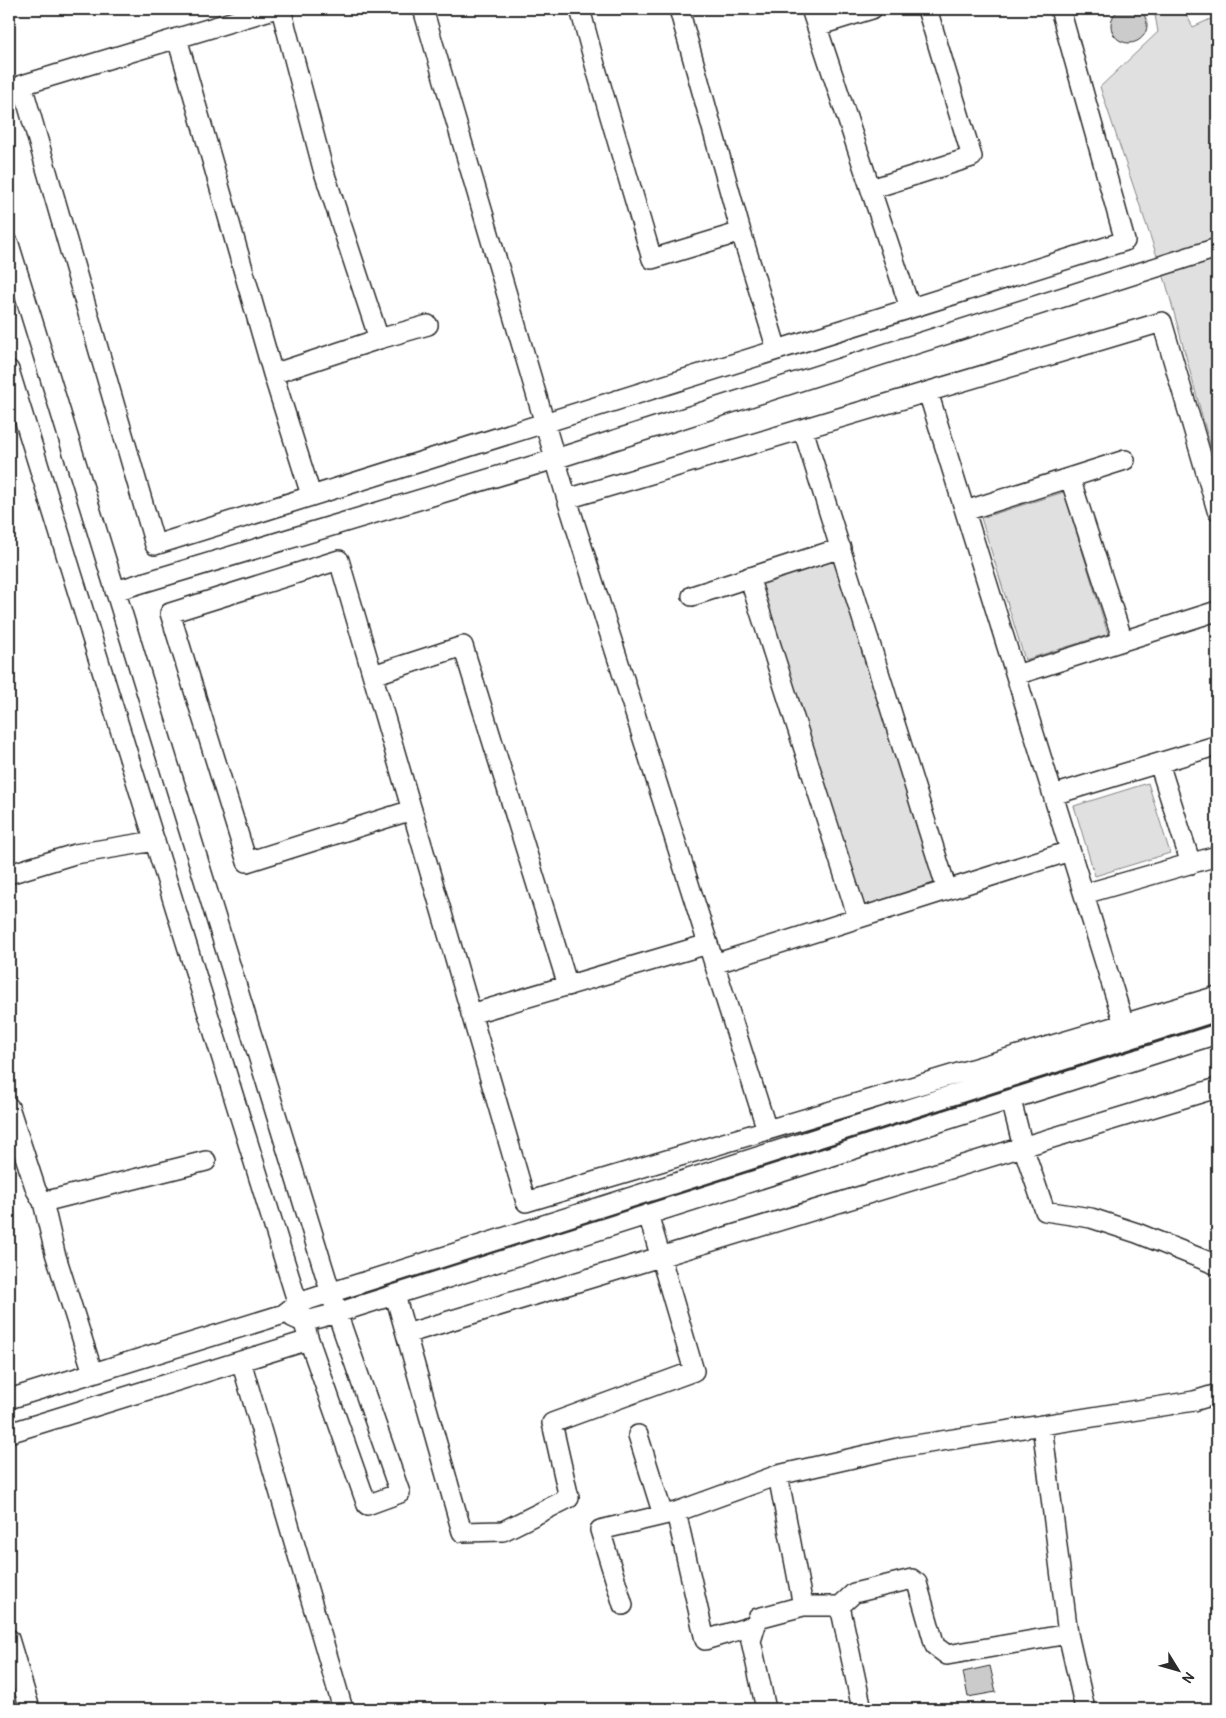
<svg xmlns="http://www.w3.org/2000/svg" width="1226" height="1718" font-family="Pangolin,sans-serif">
<rect width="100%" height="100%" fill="#fff"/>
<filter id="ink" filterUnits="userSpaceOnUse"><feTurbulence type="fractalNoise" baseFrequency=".02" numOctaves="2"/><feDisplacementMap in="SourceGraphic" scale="10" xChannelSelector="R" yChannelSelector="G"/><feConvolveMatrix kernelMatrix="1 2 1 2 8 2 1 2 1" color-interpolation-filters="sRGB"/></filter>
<g filter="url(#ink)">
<path fill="#e0e0e0" stroke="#868686" d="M 1154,9 L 1183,9 L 1193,27 L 1217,16 L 1217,471 L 1166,283 L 1100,87 L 1158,32 Z
M 1064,492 L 1108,634 L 1025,660 L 981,518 Z
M 835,560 L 936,882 L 863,906 L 762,583 Z
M 1148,783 L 1170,853 L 1095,876 L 1074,806 Z"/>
<path fill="#cbcbcb" stroke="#2b2b2b" d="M1111 25a18 18 0 1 1 36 0a18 18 0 1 1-36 0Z
M 990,1666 L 996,1692 L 968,1697 L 963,1672 Z"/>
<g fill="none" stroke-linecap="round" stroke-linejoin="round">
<g stroke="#2b2b2b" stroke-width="22">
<path id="minor" d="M 274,9 L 22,85 L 155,545 L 1125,241 L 1060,9
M 281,9 L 323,169 L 379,339
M 423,9 L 567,499 L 767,1130
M 580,9 L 597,72 L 652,259 L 741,232
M 679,9 L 741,232 L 777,350
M 811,9 L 910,308
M 817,26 L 872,9
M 177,38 L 273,374 L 311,495
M 871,189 L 972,157 L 927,9
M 9,244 L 337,1313 L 400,1493 L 367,1505 L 309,1340 L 9,370
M 273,374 L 379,339 L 428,325
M 928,392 L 1124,1024
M 803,429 L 947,890
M 1070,478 L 1123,641
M 567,499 L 1162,322 L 1217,510
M 965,511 L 1125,460
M 749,577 L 858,918
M 115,591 L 555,459 L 1217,248
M 692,596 L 841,548
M 373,675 L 463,646 L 568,986
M 1016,675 L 1217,611
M 1159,763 L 1191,864
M 1053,795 L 1215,746
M 412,810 L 247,862 L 170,613 L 339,560 L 526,1202 L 1217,996
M 9,874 L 75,854 L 155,841
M 1084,894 L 1217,856
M 714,964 L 1070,851
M 471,1014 L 708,944
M 1011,1100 L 1023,1147 L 1045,1211 L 1091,1218 L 1137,1233 L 1217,1265
M 9,1107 L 36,1190 L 43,1202 L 55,1253 L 93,1373
M 43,1202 L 206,1161
M 395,1295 L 462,1532 L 503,1531 L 569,1498 L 552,1423 L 694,1371 L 648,1214
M 292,1317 L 303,1322 L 337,1313 L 1217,1034
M 406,1334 L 1217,1088
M 241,1361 L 343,1709
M 9,1399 L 284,1314 L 298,1303 L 1217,1011
M 1042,1425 L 1068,1634 L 1085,1709
M 9,1433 L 309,1340
M 638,1435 L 663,1515
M 623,1605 L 600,1530 L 676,1512
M 803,1606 L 840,1606
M 756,1625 L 705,1640 L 676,1512 L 778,1475
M 9,1639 L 30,1709
M 766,1709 L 751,1641 L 758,1618 L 803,1606 L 778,1475 L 897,1448 L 1194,1401 L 1217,1394
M 862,1709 L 840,1606 L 854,1593 L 912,1579 L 917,1583 L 935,1646 L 947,1655 L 1068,1634"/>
</g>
<use href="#minor" stroke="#fff" stroke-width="19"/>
</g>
</g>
<rect width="1226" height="1718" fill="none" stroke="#fff" stroke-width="30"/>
<rect x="15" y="15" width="1196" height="1688" fill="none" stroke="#2b2b2b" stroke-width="2" filter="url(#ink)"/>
<g transform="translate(1178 1670) rotate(127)" stroke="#ffffff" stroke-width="4" paint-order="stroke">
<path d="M0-4L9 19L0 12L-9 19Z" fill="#2b2b2b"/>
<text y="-8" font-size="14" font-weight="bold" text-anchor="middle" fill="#2b2b2b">N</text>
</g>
</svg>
